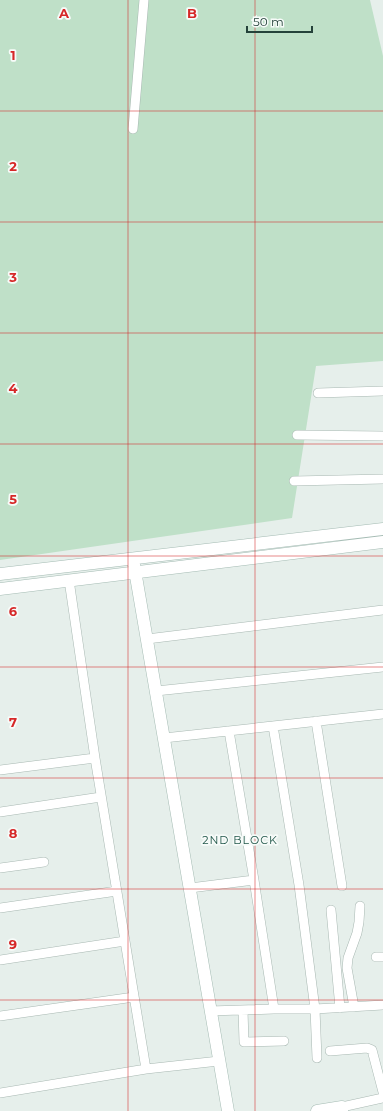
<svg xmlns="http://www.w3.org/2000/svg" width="383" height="1111" font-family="Montserrat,sans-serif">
<rect width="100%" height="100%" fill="#e6efeb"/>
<path fill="#bfe0c8" d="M 0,0 L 370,0 L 383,56 L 383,361 L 316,366 L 292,518 L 0,560 Z"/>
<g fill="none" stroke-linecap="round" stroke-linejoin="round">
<g stroke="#a8b8b2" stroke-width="10">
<path id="street" d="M 133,129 L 144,0
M 318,393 L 383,391
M 297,435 L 383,436
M 294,481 L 383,479
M 69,580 L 95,758 L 146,1069
M 147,639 L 383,610
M 156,691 L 383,667
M 316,721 L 342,886
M 273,726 L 299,885 L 315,1009 L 317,1058
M 229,731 L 254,880 L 274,1009
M 164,738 L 383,714
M 0,770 L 95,758
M 0,812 L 101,797
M 0,868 L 44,862
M 190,888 L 254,880
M 0,908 L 117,891
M 331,910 L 340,1008
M 376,957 L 383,957
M 0,960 L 125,941
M 354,1007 L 347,968 L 348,958 L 357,933 L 359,922 L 360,906
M 243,1010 L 244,1042 L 284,1041
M 210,1011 L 274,1009 L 315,1009 L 383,1005
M 0,1016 L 134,997
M 330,1051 L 367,1048 L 372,1050 L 383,1092
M 0,1093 L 146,1069 L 219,1061
M 342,1107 L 383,1098"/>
</g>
<g stroke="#a4bbb3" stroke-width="13">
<path id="secondary" d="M 133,559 L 228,1111
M 0,574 L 383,529
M 0,589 L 383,542
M 317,1111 L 342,1107 L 342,1111"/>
</g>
<use href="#street" stroke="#fff" stroke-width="9"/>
<use href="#secondary" stroke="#fff" stroke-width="12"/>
</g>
<path fill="none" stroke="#d62828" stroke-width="1" stroke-opacity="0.55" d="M 128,0 L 128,1111M 255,0 L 255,1111M 0,111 L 383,111M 0,222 L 383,222M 0,333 L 383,333M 0,444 L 383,444M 0,556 L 383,556M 0,667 L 383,667M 0,778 L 383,778M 0,889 L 383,889M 0,1000 L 383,1000"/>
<g text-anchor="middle" stroke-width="3.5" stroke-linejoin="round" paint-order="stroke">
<g font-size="11" letter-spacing="1" fill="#1f5548" stroke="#f7fbf9">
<text x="240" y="844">2ND BLOCK</text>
</g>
</g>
<g font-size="13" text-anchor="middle" font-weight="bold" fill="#d62828" stroke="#f7fbf9" stroke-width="3.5" stroke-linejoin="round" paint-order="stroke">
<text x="64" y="18">A</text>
<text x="192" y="18">B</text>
<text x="13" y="60">1</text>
<text x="13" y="171">2</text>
<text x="13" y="282">3</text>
<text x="13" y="393">4</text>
<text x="13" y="504">5</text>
<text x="13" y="616">6</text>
<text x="13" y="727">7</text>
<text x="13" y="838">8</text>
<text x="13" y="949">9</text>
</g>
<path d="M247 26v6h65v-6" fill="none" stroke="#24423a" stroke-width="2"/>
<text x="253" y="26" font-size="12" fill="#24423a" stroke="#f7fbf9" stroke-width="3" paint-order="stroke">50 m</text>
</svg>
